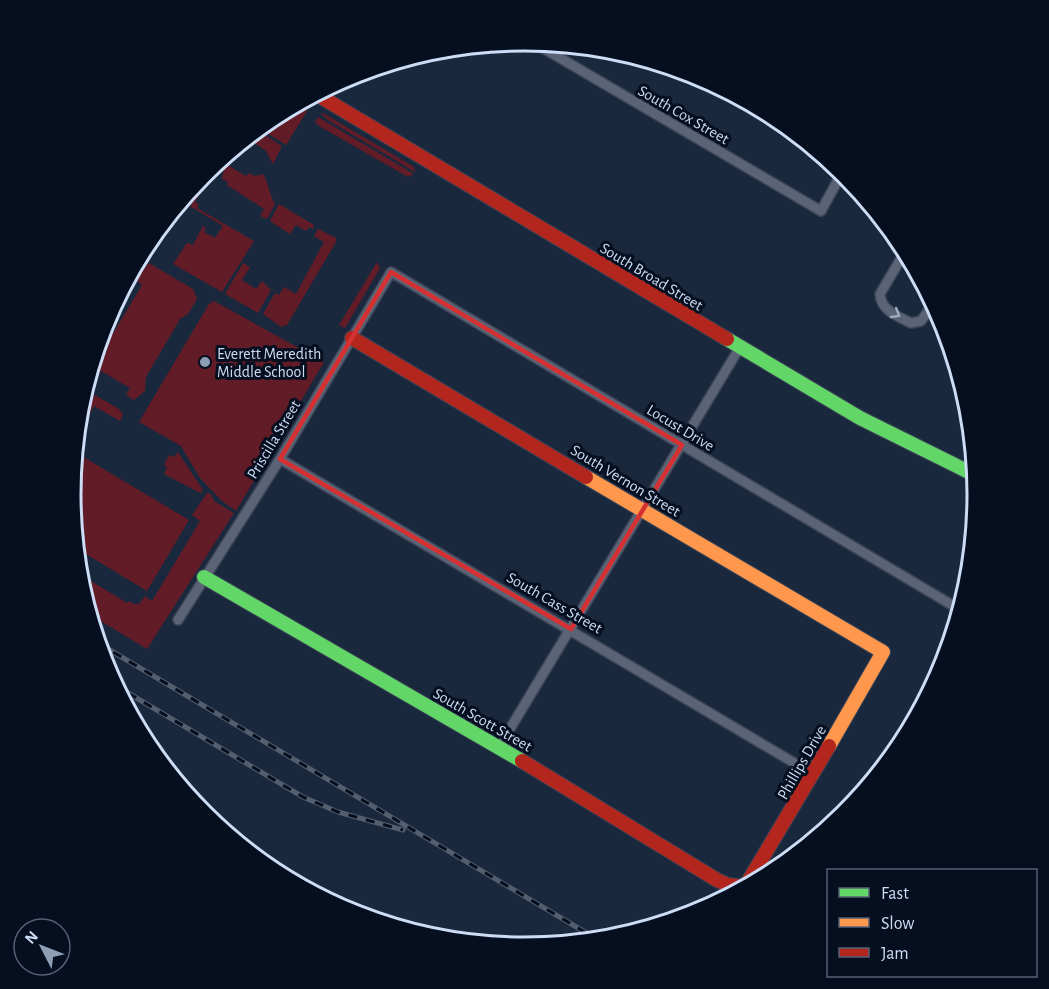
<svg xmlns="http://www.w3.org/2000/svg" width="1049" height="989" font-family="'Alegreya Sans',sans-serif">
<rect width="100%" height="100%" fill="#1a283d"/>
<path fill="#611c27" d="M 296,104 L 307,111 L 286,145 L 259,128 Z
M 323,113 L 414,167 L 415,172 L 328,120 L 321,114 Z
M 318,117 L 414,174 L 408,177 L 319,126 L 315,122 Z
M 257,130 L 282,146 L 273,164 L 266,151 L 247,138 Z
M 229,152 L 228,157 L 232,160 L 229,166 L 246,176 L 249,173 L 255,176 L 263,174 C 269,184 269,194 275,204 L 267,219 L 260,216 L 264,209 L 227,185 L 228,182 L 222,179 L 227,154 Z
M 196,195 L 199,195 L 195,202 L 199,204 L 197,208 L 254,241 L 222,292 L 173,264 L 187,243 L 193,245 L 203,226 L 206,228 L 204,232 L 215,238 L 223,226 L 190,206 Z
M 279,204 L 314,225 L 313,229 L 309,227 L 306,231 L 296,225 L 290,234 L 270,221 Z
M 318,229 L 336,238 L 336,242 L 287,325 L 281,327 L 263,314 L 275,293 L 279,295 L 284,287 L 296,294 L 324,242 L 314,236 Z
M 377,262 L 380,268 L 345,328 L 339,325 Z
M 149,263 L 193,289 L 197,299 L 188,314 L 180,319 L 146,377 L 145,391 L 134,400 L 126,395 L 130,388 L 101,371 L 97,378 L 89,374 L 142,285 L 135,279 Z
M 243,263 L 250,267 L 242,280 L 256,289 L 262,281 L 271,290 L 258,313 L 225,294 Z
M 214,301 L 324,362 L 236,511 L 222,501 L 200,478 L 181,446 L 139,422 L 209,304 Z
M 95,395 L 119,409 L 123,415 L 120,421 L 94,406 L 87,419 L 83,416 Z
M 75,452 L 189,520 L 147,591 L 76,548 L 71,494 Z
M 178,452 L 203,490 L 200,493 L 164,474 L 167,467 L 164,465 L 169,455 L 174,457 Z
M 207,493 L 211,494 L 214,501 L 234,513 L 147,649 L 89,614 L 78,573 L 127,603 L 129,601 L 133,604 L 139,604 L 145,596 L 152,601 L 200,521 L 192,515 Z"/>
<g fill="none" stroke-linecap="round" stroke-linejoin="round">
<g stroke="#394355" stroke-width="12">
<path id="street" d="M 531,41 L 821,211 L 843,171
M 906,250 L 880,294 C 881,311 898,316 911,323 L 921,321 L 934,303
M 280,459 L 813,774
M 178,620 L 280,459 L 391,272 L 957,608
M 499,747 L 740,347"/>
</g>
<g stroke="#394355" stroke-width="16">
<path id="fast" d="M 727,339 L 860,418 L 977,476
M 204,577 L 522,761"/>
</g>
<g stroke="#394355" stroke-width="16">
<path id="slow" d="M 586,477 L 883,652 L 829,746"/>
</g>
<g stroke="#394355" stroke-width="16">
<path id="jam" d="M 316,94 L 727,339
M 352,338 L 586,477
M 522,761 L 717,880 L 728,885 L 745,887 L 829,746"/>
</g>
<use href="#street" stroke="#5a6476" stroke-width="9"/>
<use href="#fast" stroke="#63d668" stroke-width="14"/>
<use href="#slow" stroke="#ff974d" stroke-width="14"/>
<use href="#jam" stroke="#b3261e" stroke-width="14"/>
<g stroke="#535e6f" stroke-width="5">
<path id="rail" d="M 98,643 L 600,941
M 113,684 L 303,797 L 338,812 L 403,830"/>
</g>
<use href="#rail" stroke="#050f20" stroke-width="3" stroke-dasharray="9" stroke-linecap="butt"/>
</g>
<defs><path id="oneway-chevron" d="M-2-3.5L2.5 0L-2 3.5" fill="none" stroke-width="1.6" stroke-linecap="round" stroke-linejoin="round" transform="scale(1.5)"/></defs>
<use stroke="#9fadc3" href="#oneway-chevron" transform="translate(896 314) rotate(31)"/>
<path fill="none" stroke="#d63132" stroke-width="4.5" stroke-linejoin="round" d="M 391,272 L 682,445 L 571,629 L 280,459 Z"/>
<circle fill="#8e9eb5" stroke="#050f20" stroke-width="2" cx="205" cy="362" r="6"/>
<g text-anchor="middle" stroke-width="6" stroke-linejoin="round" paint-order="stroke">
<g font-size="16" fill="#cdddf6" stroke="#050f20">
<text transform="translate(684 114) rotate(30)" y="6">South Cox Street</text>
<text transform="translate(652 276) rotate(31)" y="6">South Broad Street</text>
<text transform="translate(681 427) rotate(31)" y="6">Locust Drive</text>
<text transform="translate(273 439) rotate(-59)" y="6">Priscilla Street</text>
<text transform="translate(626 480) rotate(31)" y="6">South Vernon Street</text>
<text transform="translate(555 602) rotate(30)" y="6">South Cass Street</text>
<text transform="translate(483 719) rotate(30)" y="6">South Scott Street</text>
<text transform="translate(801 762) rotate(-60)" y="6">Phillips Drive</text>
</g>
<g font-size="16" fill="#cdddf6" stroke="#050f20" text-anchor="start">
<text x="217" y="359">Everett Meredith<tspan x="217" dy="18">Middle School</tspan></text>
</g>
</g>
<path d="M0 0H1049V989H0ZM81 494a443 443 0 1 1 886 0a443 443 0 1 1-886 0Z" fill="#050f20" fill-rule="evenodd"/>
<path fill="none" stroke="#cdddf6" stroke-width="3" d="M81 494a443 443 0 1 1 886 0a443 443 0 1 1-886 0Z"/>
<rect x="827" y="869" width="210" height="108" fill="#050f20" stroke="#556176" stroke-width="1.5"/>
<rect x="839" y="888" width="30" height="9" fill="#63d668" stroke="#556176" stroke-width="1.5"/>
<text x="881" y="899" font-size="18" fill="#cdddf6">Fast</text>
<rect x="839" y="918" width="30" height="9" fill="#ff974d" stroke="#556176" stroke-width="1.5"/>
<text x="881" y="929" font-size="18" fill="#cdddf6">Slow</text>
<rect x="839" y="948" width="30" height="9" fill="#b3261e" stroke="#556176" stroke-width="1.5"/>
<text x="881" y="959" font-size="18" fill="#cdddf6">Jam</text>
<g transform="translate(42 947) rotate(312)"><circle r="28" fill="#050f20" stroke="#556176" stroke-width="1.5"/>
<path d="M0-4.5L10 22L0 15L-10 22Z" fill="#8e9eb5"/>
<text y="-9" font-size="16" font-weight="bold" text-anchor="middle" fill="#cdddf6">N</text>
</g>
</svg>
